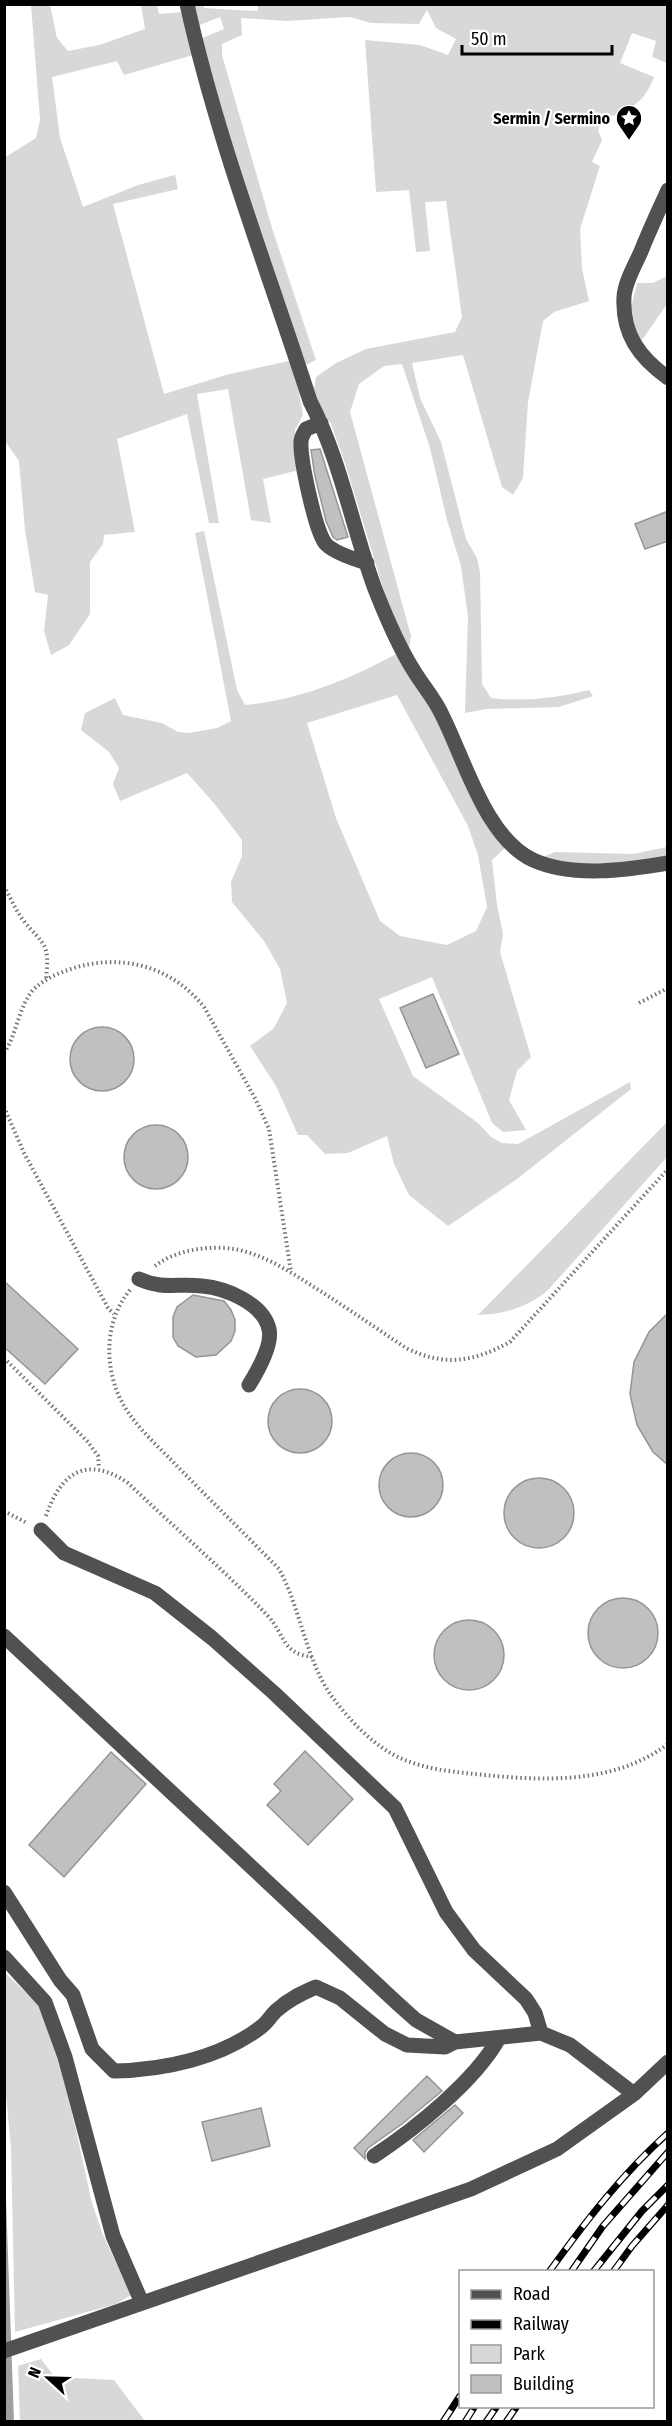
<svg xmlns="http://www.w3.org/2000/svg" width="672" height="2426" font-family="'Fira Sans Condensed',sans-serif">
<rect width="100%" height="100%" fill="#fff"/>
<path fill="#d8d8d8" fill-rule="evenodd" d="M 258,4 L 667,5 L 667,63 L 652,57 L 656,41 L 632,33 L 620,63 L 654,77 C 645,102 629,112 604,118 L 598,130 L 602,140 L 592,162 L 600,166 L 580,229 L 582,268 L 589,301 L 554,312 L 543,321 L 528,402 L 523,478 L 513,495 L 502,487 L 463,355 L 412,363 L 420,398 L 441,442 L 466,539 L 477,558 L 480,572 L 482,684 L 491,698 C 523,702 558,698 589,690 L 593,696 L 559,707 L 486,709 L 465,713 L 468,617 L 461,566 L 447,520 L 430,448 L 402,364 L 384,366 L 359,384 L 350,412 L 411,636 L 409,649 L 390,611 L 345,463 L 331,424 L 317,404 L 314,390 L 316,377 L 336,363 L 366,349 L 455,332 L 462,317 L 446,201 L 425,202 L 430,251 L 416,252 L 409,190 L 376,192 L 365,40 L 420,45 L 448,55 L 456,39 L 436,28 L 427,10 L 419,24 L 371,23 L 350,17 L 287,21 L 241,18 L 242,35 L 222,44 L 222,55 L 272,228 L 316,360 L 306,365 L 239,170 L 200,39 L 224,29 L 220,17 L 197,26 L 193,5 L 203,5 L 204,8 L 258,11 Z
M 31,5 L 50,5 L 57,38 L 68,51 L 99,45 L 145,29 L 141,5 L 157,5 L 159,14 L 182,12 L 193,55 L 124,75 L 117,61 L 52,77 L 60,138 L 83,207 L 138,185 L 175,175 L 178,189 L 113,204 L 164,394 L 226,375 L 293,360 L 303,415 L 295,430 L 299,470 L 263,479 L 271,523 L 251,520 L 228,389 L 197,394 L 219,523 L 209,523 L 187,414 L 117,439 L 135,532 L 104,535 L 103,544 L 90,562 L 90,614 L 69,645 L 51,655 L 44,631 L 48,595 L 35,592 L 25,530 L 19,461 L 5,441 L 4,158 L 36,138 L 40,120 Z
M 667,276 L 667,304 L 640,343 L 629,316 L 637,283 L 653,283 Z
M 204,531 L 237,690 L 245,705 C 299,700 348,680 396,654 L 437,719 L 469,793 L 488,828 L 506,847 L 492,860 L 497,905 L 503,934 L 500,952 L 531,1057 L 517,1071 L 509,1100 L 526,1130 L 503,1132 L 492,1123 L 432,977 L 379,999 L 413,1076 L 478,1123 L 491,1137 L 502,1143 L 518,1144 L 630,1082 L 631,1089 L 517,1179 L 448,1226 L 409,1195 L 394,1164 L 387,1136 L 348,1153 L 325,1154 L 307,1135 L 298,1135 L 276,1086 L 250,1046 L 274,1028 L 287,1003 L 280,969 L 264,941 L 232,902 L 231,882 L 242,856 L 242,840 L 213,802 L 187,773 L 120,801 L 113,784 L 119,768 L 109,752 L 81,730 L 85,713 L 115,698 L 123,715 L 162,723 L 178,732 L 189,733 L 217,728 L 231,721 L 195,533 ZM 397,695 L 468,826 L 478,855 L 487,907 L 476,931 L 447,945 L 400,936 L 380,921 L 336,818 L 307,723 Z
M 667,847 L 667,857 L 591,865 L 549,860 L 543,857 L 555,852 L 633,854 Z
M 667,1122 L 667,1157 L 549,1289 C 531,1306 503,1315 478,1315 Z
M 4,1972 L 38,2004 L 47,2016 L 75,2126 L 92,2203 L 103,2235 L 131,2295 L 116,2304 L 15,2332 L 11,2149 L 4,2072 Z
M 41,2359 L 55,2377 L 114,2380 L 145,2421 L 20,2421 L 18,2366 Z"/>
<path fill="#9f9f9f" d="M 4,2166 L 5,2172 L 14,2422 L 4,2421 Z"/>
<path fill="#c0c0c0" stroke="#959595" stroke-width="1.5" d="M 320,449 L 348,537 L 337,540 L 333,537 L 326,521 L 315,476 L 311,450 Z
M 668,511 L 668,541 L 645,549 L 635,524 Z
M 433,994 L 459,1054 L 426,1068 L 400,1008 Z
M70 1059a32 32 0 1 1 64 0a32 32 0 1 1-64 0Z
M124 1157a32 32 0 1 1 64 0a32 32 0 1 1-64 0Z
M 4,1281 L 78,1349 L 45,1384 L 4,1347 Z
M 193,1295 L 224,1301 L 231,1310 L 235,1320 L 235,1331 L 231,1341 L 216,1355 L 196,1357 L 178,1346 L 173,1337 L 173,1317 L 177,1307 Z
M 668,1313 L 668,1465 L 653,1452 L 637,1425 L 630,1394 L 634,1362 L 649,1332 Z
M268 1421a32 32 0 1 1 64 0a32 32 0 1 1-64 0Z
M379 1485a32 32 0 1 1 64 0a32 32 0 1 1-64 0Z
M504 1513a35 35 0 1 1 70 0a35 35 0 1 1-70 0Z
M588 1633a35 35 0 1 1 70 0a35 35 0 1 1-70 0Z
M434 1655a35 35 0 1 1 70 0a35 35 0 1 1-70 0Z
M 305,1751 L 353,1799 L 308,1845 L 267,1805 L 281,1791 L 274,1784 Z
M 111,1752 L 146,1784 L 64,1877 L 29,1845 Z
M 427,2076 L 442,2091 L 402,2124 L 368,2148 L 365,2152 L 365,2159 L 354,2148 Z
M 455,2105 L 463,2113 L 424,2152 L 413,2140 Z
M 261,2108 L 270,2146 L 212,2161 L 202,2122 Z"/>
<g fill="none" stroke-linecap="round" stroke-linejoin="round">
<path stroke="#737373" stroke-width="4" stroke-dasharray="1.5 3" stroke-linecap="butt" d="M 4,886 C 10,897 15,909 23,920 C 44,946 50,942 46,979
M 639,1003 L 668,988
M 4,1053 C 17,1034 18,1008 33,990 C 43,980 56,974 68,970 C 118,952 171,965 204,1007 L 256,1100 L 269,1129 L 291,1272
M 4,1107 L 24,1153 L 108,1308 L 114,1314
M 155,1266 C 175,1250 209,1245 234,1249 C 264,1254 292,1273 317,1289 C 347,1308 376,1328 406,1348 C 445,1367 473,1362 510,1342 L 668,1169
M 130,1290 C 106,1319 104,1360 118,1394 C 130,1422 155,1443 176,1465 C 210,1500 245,1534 279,1569 C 301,1609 306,1662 333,1698 C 350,1721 374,1746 400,1758 C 427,1770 455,1772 484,1775 C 546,1781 615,1784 668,1744
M 4,1358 L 88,1442 L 98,1456 L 99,1468
M 4,1511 L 27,1523
M 46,1516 C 61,1472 87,1455 128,1483 C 175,1528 224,1570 268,1616 C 286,1636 281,1653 312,1657"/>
<path stroke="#515151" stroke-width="15" d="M 187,4 C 217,140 268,270 310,401 C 341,461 352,527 375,589 C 386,617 398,646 414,671 C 423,686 436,700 443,717 C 465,761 486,838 533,860 C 573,878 626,870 668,863
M 668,190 C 659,210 650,229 642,249 C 636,264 625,281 624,297 C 622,334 639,357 668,378
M 321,423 L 306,429 C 304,433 301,437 301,442 C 300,459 315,529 325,543 C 332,552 357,560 367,563
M 139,1279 C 164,1290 177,1283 202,1286 C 225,1288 263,1303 269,1329 C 273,1345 257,1372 249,1385
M 41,1530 L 64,1553 L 155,1593 L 212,1638 L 274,1693 L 395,1808 L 446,1912 L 474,1950 L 526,1999 L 535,2013 L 541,2033
M 4,1636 L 397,2003 L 416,2020 L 455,2042
M 4,1892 L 60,1980 L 73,1995 L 92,2049 L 114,2071 C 164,2070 221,2058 261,2027 C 267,2023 271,2015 277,2010 C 289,1999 302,1993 316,1987 L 340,1998 L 385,2034 L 407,2045 L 445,2047 L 455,2042 L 541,2033 L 570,2045 L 634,2094
M 4,1957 L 45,2002 L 65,2057 L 113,2236 L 142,2303
M 374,2156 C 415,2129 475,2081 499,2038
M 4,2351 L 471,2189 L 557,2149 L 634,2094 L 668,2062"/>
<g stroke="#000" stroke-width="7">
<path id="rail" d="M 549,2272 C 585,2222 622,2174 668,2133
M 571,2272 L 603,2226 L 668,2152
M 593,2272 L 642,2211 L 668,2185
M 613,2272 L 632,2246 L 668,2205
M 443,2422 L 460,2396
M 465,2422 L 475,2406
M 486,2422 L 497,2406
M 506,2422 L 517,2406"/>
</g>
<use href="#rail" stroke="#fff" stroke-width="4.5" stroke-dasharray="14" stroke-linecap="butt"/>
</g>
<defs>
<g id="sight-pin" transform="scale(1.35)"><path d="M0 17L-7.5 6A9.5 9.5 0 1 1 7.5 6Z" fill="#000" stroke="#fff"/><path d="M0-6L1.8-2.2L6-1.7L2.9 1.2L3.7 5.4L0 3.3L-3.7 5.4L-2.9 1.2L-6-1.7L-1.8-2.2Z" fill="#fff"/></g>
</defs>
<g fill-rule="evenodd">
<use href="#sight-pin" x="629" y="118"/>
</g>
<g text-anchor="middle" stroke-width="4.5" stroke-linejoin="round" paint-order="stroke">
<g font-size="16" font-weight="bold" fill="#000" stroke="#fff" text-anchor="end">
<text x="610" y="124">Sermin / Sermino</text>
</g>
</g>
<rect width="672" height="2426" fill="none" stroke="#000000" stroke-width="12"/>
<rect x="459" y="2270" width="195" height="138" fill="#ffffff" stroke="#999999" stroke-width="1.5"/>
<rect x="471" y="2290" width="30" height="9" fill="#515151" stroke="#999999" stroke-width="1.5"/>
<text x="513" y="2300" font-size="18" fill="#000000">Road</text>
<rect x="471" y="2320" width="30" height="9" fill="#000000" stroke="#999999" stroke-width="1.5"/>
<text x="513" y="2330" font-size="18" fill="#000000">Railway</text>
<rect x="471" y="2345" width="30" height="18" fill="#d8d8d8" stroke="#999999" stroke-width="1.5"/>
<text x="513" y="2360" font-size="18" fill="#000000">Park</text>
<rect x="471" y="2375" width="30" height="18" fill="#c0c0c0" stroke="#999999" stroke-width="1.5"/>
<text x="513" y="2390" font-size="18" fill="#000000">Building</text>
<g transform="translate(48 2378) rotate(292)" stroke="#ffffff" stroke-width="4.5" paint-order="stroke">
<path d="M0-4.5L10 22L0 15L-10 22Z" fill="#000000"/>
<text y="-9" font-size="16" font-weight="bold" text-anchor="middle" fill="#000000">N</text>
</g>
<path d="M462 45v9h150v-9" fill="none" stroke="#000000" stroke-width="3"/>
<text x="471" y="45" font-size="18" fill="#000000" stroke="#ffffff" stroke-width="4.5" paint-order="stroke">50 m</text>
</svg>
